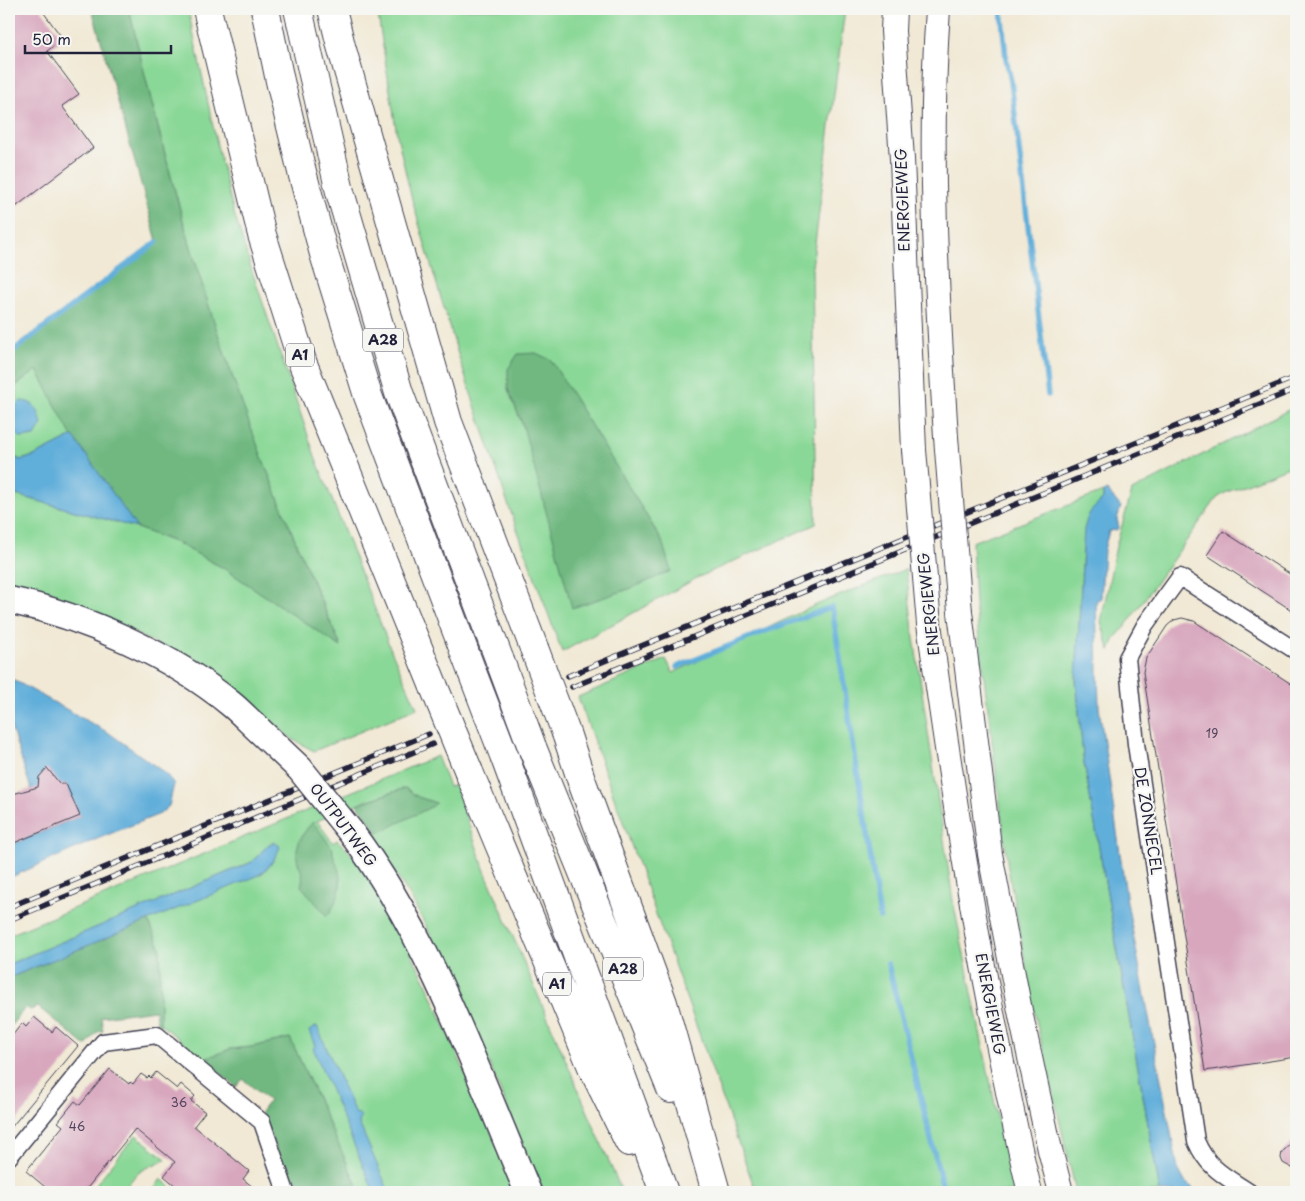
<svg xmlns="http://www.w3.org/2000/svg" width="1305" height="1201" font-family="'Playpen Sans',sans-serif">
<rect width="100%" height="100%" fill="#f6f6f2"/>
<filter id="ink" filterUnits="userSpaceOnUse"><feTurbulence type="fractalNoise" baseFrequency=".02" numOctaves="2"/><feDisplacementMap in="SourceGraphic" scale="10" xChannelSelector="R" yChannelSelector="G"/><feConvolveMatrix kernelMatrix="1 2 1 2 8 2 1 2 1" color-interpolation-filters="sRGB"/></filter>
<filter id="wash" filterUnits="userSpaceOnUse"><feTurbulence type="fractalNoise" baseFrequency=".0096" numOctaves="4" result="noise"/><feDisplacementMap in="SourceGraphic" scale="20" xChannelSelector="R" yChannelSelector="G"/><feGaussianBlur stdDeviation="1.12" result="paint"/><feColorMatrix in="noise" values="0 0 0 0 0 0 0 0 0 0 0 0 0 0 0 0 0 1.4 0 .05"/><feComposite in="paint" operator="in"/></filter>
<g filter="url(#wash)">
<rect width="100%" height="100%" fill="#f1e9d5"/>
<path fill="#8ad897" stroke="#567d69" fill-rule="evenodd" d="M 129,9 L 188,9 L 217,145 L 234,213 L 252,271 L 315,456 L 391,650 L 417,708 L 314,751 L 292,739 L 257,710 L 160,646 L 87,609 L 9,584 L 9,493 L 137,528 L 177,543 L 225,569 L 341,646 C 296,545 253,442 219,337 C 183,229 155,119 129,9 Z
M 377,9 L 845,9 L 812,267 L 816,524 L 699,577 L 562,652 L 509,507 L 460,361 L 431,265 L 411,196 L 397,135 ZM 508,389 L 622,476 L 662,541 L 523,426 Z
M 37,370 L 73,436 L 34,456 L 21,460 L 9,455 L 9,419 L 12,429 L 14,407 L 9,413 L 9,391 Z
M 1296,406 L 1296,464 L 1225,493 L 1217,498 L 1124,628 L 1115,638 L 1110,651 L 1101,622 L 1116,546 L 1132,491 Z
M 1103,492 L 1103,499 L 1088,516 L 1083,547 L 1076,679 L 1083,757 L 1160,1192 L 1076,1192 L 1034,1011 L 1008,868 L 975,605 L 972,542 Z
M 906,569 L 913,631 L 953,901 L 1013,1192 L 756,1192 L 578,697 L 666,659 L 673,673 L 818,604 Z
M 437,756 L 449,787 L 455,785 L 485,871 L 622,1192 L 542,1192 L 456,983 L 410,896 L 364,825 L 368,823 L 377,833 L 435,803 L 418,797 L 405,788 L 357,804 L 317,821 L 333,843 L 337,840 L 361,863 L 379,892 L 424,978 L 517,1192 L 360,1192 L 290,1038 L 252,1047 L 230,1049 L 204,1059 L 160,1024 L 160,947 L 148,920 L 261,874 C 271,867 276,857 279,845 L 272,842 L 268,845 L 252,862 L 9,964 L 9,935 C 152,877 294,815 437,756 Z
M 136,1135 L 166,1159 C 146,1169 134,1170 125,1192 L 107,1192 L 96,1184 Z
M 161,1179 L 177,1192 L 152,1192 Z"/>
<path fill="#6fb880" stroke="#486d5e" d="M 92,9 L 129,9 C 155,119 183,230 219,337 C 254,443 296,545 341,647 L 225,569 L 177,543 L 137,528 L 70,433 L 37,370 L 9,391 L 9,354 L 157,241 Z
M 536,353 L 551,360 L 662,541 L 671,571 L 632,588 L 572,608 L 523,426 L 508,389 L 508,369 L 518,354 Z
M 405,788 L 418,797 L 436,803 L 433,806 L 378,833 L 357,804 Z
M 313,822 L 333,849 C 332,856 336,861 338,868 C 344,886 338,902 327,916 L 301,886 C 304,874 302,874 298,863 C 293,847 303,832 313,822 Z
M 148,920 L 160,947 L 160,1024 L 157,1024 L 155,1010 L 101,1017 L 103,1031 L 97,1032 L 86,1046 L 38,1007 L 30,1010 L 26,1007 L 9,1028 L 9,978 Z
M 290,1038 L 360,1192 L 293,1192 L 261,1112 L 269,1101 L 243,1079 L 236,1087 L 204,1059 L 230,1049 L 252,1047 Z"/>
<path fill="#60aeda" stroke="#41688a" d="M 21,401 C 36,402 38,410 42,424 L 35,436 L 21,438 L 12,429 L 9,413 Z
M 73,436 L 137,528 L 9,493 L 9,455 L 21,460 L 34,456 Z
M 1107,490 L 1121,507 L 1117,519 L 1119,528 L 1116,530 L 1109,531 L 1104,550 L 1101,598 L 1096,601 L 1099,707 L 1127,902 L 1178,1169 L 1185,1182 L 1198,1192 L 1160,1192 L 1083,757 L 1076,679 L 1084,529 L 1088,516 L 1091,511 L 1103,499 L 1103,492 Z
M 12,679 L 109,733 L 165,773 L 174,784 L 169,806 L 160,814 L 97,839 L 9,878 L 9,846 L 80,816 L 66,784 L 31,789 L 9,721 L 9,680 Z
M 275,842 L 280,847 C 275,859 269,869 257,876 L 9,978 L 9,964 L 252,862 L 268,845 Z
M 317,1026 L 355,1113 L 359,1114 L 361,1117 L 359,1123 L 389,1192 L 374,1192 L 313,1048 L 315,1046 L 309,1031 Z"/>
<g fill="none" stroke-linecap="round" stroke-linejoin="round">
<path stroke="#60aeda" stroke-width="5.5" d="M 1001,9 L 1006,58 L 1011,81 L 1048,395
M 9,354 L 157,242
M 677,667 L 763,632 L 832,607 L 880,918
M 888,964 L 944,1192"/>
</g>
<g id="blocks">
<path fill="#d8a7be" d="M 9,9 L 41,9 L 63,39 L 47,51 L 79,94 L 62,106 L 93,148 L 9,212 Z
M 1223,531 L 1296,578 L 1296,613 L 1207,555 Z
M 1182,618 L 1194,621 L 1296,687 L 1296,1057 L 1205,1071 L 1143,672 L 1146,658 L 1167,626 L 1174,620 Z
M 47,768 L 60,784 L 66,784 L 80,816 L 9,845 L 9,795 L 38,787 L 39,777 Z
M 34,1017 L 52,1032 L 56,1027 L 78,1046 L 9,1130 L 9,1040 L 22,1023 L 26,1027 Z
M 110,1069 L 129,1084 L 130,1082 L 133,1084 L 141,1074 L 147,1078 L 149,1076 L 151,1078 L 156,1072 L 177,1089 L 181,1084 L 195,1096 L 191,1101 L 205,1112 L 194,1126 L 249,1171 L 243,1179 L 259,1192 L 183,1192 L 164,1176 L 175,1162 L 135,1129 L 84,1192 L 51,1192 L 26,1171 L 63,1126 L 58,1122 L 75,1101 L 80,1105 Z
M 1296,1139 L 1296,1170 L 1283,1163 L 1281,1158 L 1282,1152 Z"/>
</g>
</g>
<g filter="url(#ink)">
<use href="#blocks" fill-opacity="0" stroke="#414052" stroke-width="1"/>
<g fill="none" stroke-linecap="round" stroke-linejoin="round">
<g stroke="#414052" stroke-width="19">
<path id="street" d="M 9,1157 L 103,1042 L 157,1035 L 262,1122 L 286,1192
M 1249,1192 C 1225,1176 1208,1169 1196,1141 L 1136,744 L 1127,658 L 1145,625 L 1180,577 L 1296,651"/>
</g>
<g stroke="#414052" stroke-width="26">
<path id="secondary" d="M 894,9 L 893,31 L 902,159 L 914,450
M 938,9 C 928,151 937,295 946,437
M 960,612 L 990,854 L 1021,1016 L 1050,1150 L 1061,1192
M 929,624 C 949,766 970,907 999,1048 C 1009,1096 1018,1144 1030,1192"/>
</g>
<g stroke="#414052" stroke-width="29">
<path id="primary" d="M 9,600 C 84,616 172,655 231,704 C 241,712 250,722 259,730
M 350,831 C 429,935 477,1072 528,1192"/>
</g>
<g stroke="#414052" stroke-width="30">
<path id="highway" d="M 207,9 L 262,235 L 303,364 L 434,687
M 265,9 L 280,81 L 302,172 L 324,254 L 368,396 L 472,672
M 298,9 L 340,192 L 399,393 L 500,661
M 332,9 L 341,46 L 448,422 L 534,648
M 566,733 L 582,782 L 663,1003 L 716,1192
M 532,747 L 671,1089
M 505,758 L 664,1192
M 469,772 L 593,1069 L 629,1142"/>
</g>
<use href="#street" stroke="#fff" stroke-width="16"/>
<use href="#secondary" stroke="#fff" stroke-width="24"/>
<use href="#primary" stroke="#fff" stroke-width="26"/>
<use href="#highway" stroke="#fff" stroke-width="28"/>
<g stroke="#22223b" stroke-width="5.5">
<path id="rail" d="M 568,676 L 1296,377
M 572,687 L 1296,389
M 9,907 L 429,734
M 9,920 L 433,744"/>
</g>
<use href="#rail" stroke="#f6f6f2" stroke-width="4" stroke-dasharray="11" stroke-linecap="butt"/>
<g stroke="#414052" stroke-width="26" stroke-linecap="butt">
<path id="secondary-bridge" d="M 946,437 L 960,612
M 914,450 L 929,624"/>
</g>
<g stroke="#414052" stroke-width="29" stroke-linecap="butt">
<path id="primary-bridge" d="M 259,730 L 300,769 L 350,831"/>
</g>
<g stroke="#414052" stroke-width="30" stroke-linecap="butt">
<path id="highway-bridge" d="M 534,648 L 566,733
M 500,661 L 532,747
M 472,672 L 505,758
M 434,687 L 469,772"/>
</g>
<use href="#secondary-bridge" stroke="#fff" stroke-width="24"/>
<use href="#primary-bridge" stroke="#fff" stroke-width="26"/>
<use href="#highway-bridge" stroke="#fff" stroke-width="28"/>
</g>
</g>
<g text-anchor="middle" stroke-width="4.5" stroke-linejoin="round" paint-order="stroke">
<g font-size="12" fill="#50435c">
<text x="1212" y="738">19</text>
<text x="179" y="1107">36</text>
<text x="77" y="1131">46</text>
</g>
<g fill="#f6f6f2" stroke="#626272" stroke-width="1">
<rect x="363" y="328.5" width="40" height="23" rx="4"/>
<rect x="286" y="343.5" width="28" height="23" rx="4"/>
<rect x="603" y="957.5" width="40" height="23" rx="4"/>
<rect x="543" y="972.5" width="28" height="23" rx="4"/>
</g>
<g font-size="14" font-weight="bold" fill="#22223b">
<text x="383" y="345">A28</text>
<text x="300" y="360">A1</text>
<text x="623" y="974">A28</text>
<text x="557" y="989">A1</text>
</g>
<g font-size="15" fill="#22223b" stroke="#f6f6f2">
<text transform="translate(903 200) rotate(-92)" y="5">ENERGIEWEG</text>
<text transform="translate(929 604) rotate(-96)" y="5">ENERGIEWEG</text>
<text transform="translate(1148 821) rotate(81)" y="5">DE ZONNECEL</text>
<text transform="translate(343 825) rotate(53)" y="5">OUTPUTWEG</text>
<text transform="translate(990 1004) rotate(79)" y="5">ENERGIEWEG</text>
</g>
</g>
<rect width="1305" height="1201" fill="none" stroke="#f6f6f2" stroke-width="30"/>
<path d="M25 45v8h146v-8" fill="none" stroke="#22223b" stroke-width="2.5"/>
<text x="32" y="45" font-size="15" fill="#22223b" stroke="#f6f6f2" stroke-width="4" paint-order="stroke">50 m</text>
</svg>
